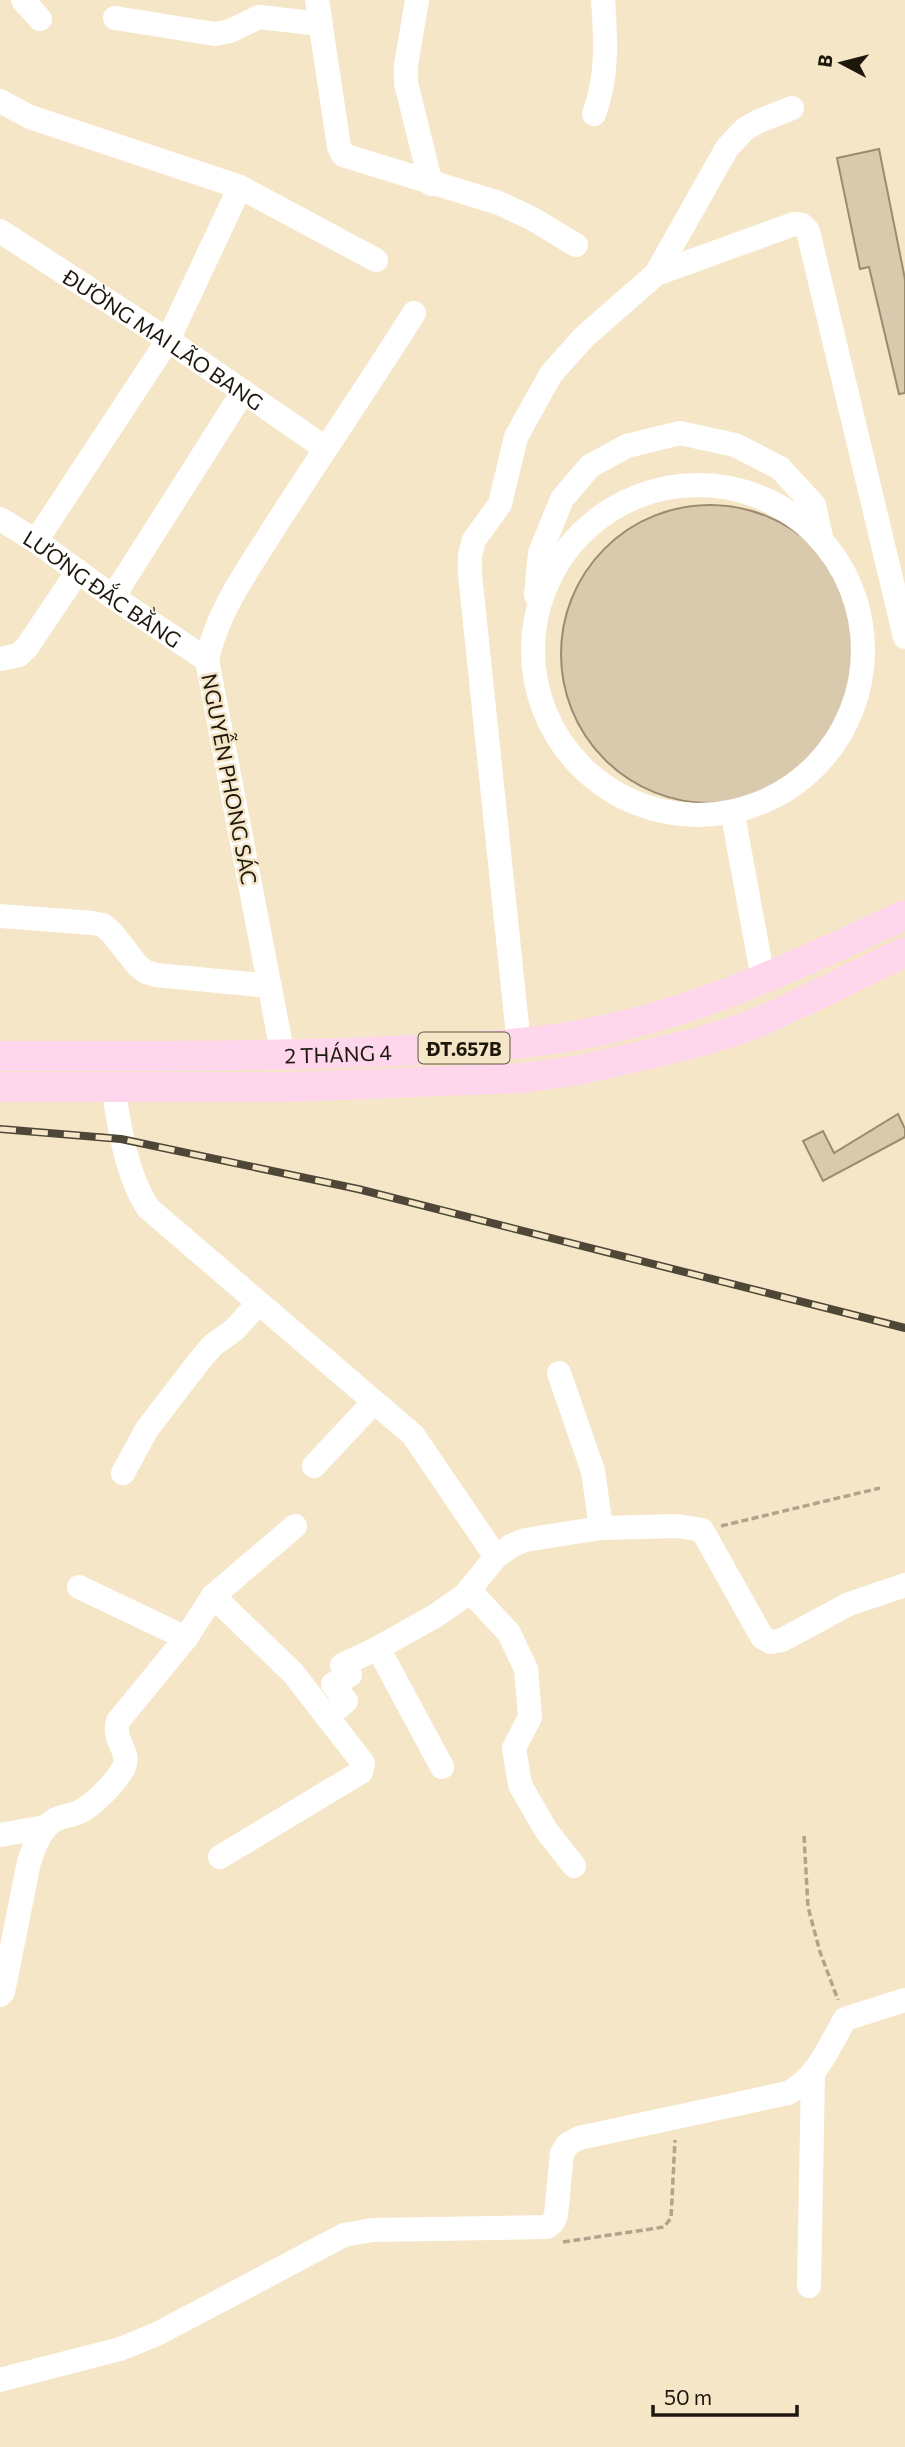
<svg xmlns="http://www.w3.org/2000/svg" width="905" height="2447" viewBox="0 0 905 2447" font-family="Commissioner,sans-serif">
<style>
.building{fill:#dacaad;stroke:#9b8c70;stroke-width:2}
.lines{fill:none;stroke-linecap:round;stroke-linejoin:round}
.path{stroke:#b1a48c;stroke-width:3.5;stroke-dasharray:7 3.5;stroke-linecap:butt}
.minor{stroke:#fff;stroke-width:24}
.major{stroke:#fed7ed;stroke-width:30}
.rail-casing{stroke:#4e4636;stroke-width:8}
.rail{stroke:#f6e6c8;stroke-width:5;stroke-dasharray:16;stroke-linecap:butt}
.labels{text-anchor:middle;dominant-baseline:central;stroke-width:5;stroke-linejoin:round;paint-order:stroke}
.shield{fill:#f6e6c8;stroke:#5e5544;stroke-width:2}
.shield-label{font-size:19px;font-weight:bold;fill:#1d170c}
.street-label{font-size:21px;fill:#1d170c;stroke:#f6e6c8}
</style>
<rect width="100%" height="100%" fill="#f6e6c8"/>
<!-- building -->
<path class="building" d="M879 149 905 279V393L899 394 869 267 860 269 837 158Z
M561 654a149 149 0 1 1 298 0a149 149 0 1 1-298 0Z
M898 1114 905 1129V1137L823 1181 803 1141 823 1131 834 1153Z"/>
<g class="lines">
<!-- path -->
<path class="path" d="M721 1526 880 1488
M804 1836 808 1907 820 1952 838 2000
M563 2242 664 2227 671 2218 675 2140"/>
<!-- minor -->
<g class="minor">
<path d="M23 0 40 19"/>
<path d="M317 0 339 147 343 155 499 203 531 218 576 245"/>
<path d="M417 0 406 65V83L431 184"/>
<path d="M115 18 215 34 230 31 259 17 321 24"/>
<path d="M0 101 30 117 240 187 168 340 36 541"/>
<path d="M594 114C608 76 606 40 603 0"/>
<path d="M240 187 376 260"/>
<path id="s1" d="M0 231 168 340 325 448"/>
<path d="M656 274 794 224 802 225 808 231 905 637"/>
<circle cx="698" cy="650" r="165"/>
<path id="s2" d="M0 519 36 541 113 597 207 660"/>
<path d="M536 595 540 553 562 499 590 466 627 446 680 433 735 445 780 468 814 505 821 537"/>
<path d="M113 597 243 392"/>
<path d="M0 659 19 655 27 647 78 571"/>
<path d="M733 815 763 979"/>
<path d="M0 916 92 923 103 925 112 933 138 966 146 972 156 975 270 986"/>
<path d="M519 1045 470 574V555L474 540 500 504 516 437 551 374 584 337 656 274 727 148 745 129 759 121 792 108"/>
<path d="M283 1056 207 660C217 611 248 570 274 528 320 456 369 385 414 313"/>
<path d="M113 1086C119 1125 126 1174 148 1208L413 1435 496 1557 464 1596 435 1616 378 1648 442 1767"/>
<path d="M559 1373 593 1471 601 1528"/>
<path d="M314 1466 374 1402"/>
<path d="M123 1473 147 1429 200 1360 213 1345 234 1330 258 1304"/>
<path d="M496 1557 511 1546 525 1540 601 1528 678 1526 702 1530 762 1637 771 1642 782 1640 849 1604 905 1585"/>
<path d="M79 1587 186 1638"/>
<path d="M469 1590 509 1633 526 1669 530 1717 514 1748 520 1785 546 1830 574 1866"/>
<path d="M213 1596 293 1673 363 1763 361 1772 220 1857"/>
<path d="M327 1717 346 1701 333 1684 350 1675 342 1665 378 1648"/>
<path d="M0 1835 46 1827"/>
<path d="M0 1995 3 1992 29 1862C34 1847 40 1830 53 1821 60 1816 71 1816 79 1812 93 1806 117 1781 124 1767 131 1752 112 1740 118 1721L186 1638 213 1596 295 1526"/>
<path d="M809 2286 813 2074"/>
<path d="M0 2380 120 2349 157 2334 344 2235 372 2230 547 2227 553 2222 556 2215 562 2153 568 2144 579 2138 788 2093C817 2079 829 2046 845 2019L905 2000"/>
</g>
<!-- major -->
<g class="major">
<path id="s3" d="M0 1056C131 1056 262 1057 393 1051 475 1047 549 1045 629 1024 726 1000 815 956 905 915"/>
<path d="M0 1087H288L523 1078 579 1070 692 1044 741 1029 775 1015 905 952"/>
</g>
<defs>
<path id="rail" d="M0 1129 121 1139 358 1189 905 1328"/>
</defs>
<!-- rail casing -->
<use href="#rail" class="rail-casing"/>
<!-- rail -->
<use href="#rail" class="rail"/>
</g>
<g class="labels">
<!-- shield labels -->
<rect class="shield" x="418.5" y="1032.5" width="91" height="31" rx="5"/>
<g class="shield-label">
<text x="464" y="1048">ĐT.657B</text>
</g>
<!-- street labels -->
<g class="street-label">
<text stroke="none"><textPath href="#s1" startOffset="196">ĐƯỜNG MAI LÃO BANG</textPath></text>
<text stroke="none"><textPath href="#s2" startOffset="124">LƯƠNG ĐẮC BẰNG</textPath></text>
<text transform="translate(230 779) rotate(79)">NGUYỄN PHONG SÁC</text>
<text stroke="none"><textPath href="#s3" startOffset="338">2 THÁNG 4</textPath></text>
</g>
</g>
<!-- north arrow -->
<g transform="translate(842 63) rotate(277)" stroke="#f6e6c8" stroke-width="5" paint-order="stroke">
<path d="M0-5L12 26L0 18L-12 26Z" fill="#1d170c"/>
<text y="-10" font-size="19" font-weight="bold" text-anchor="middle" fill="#1d170c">B</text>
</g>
<!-- scale -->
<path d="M653 2405v10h144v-10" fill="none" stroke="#1d170c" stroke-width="3.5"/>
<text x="664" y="2405" font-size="21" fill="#1d170c" stroke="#f6e6c8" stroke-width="5" paint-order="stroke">50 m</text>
</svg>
